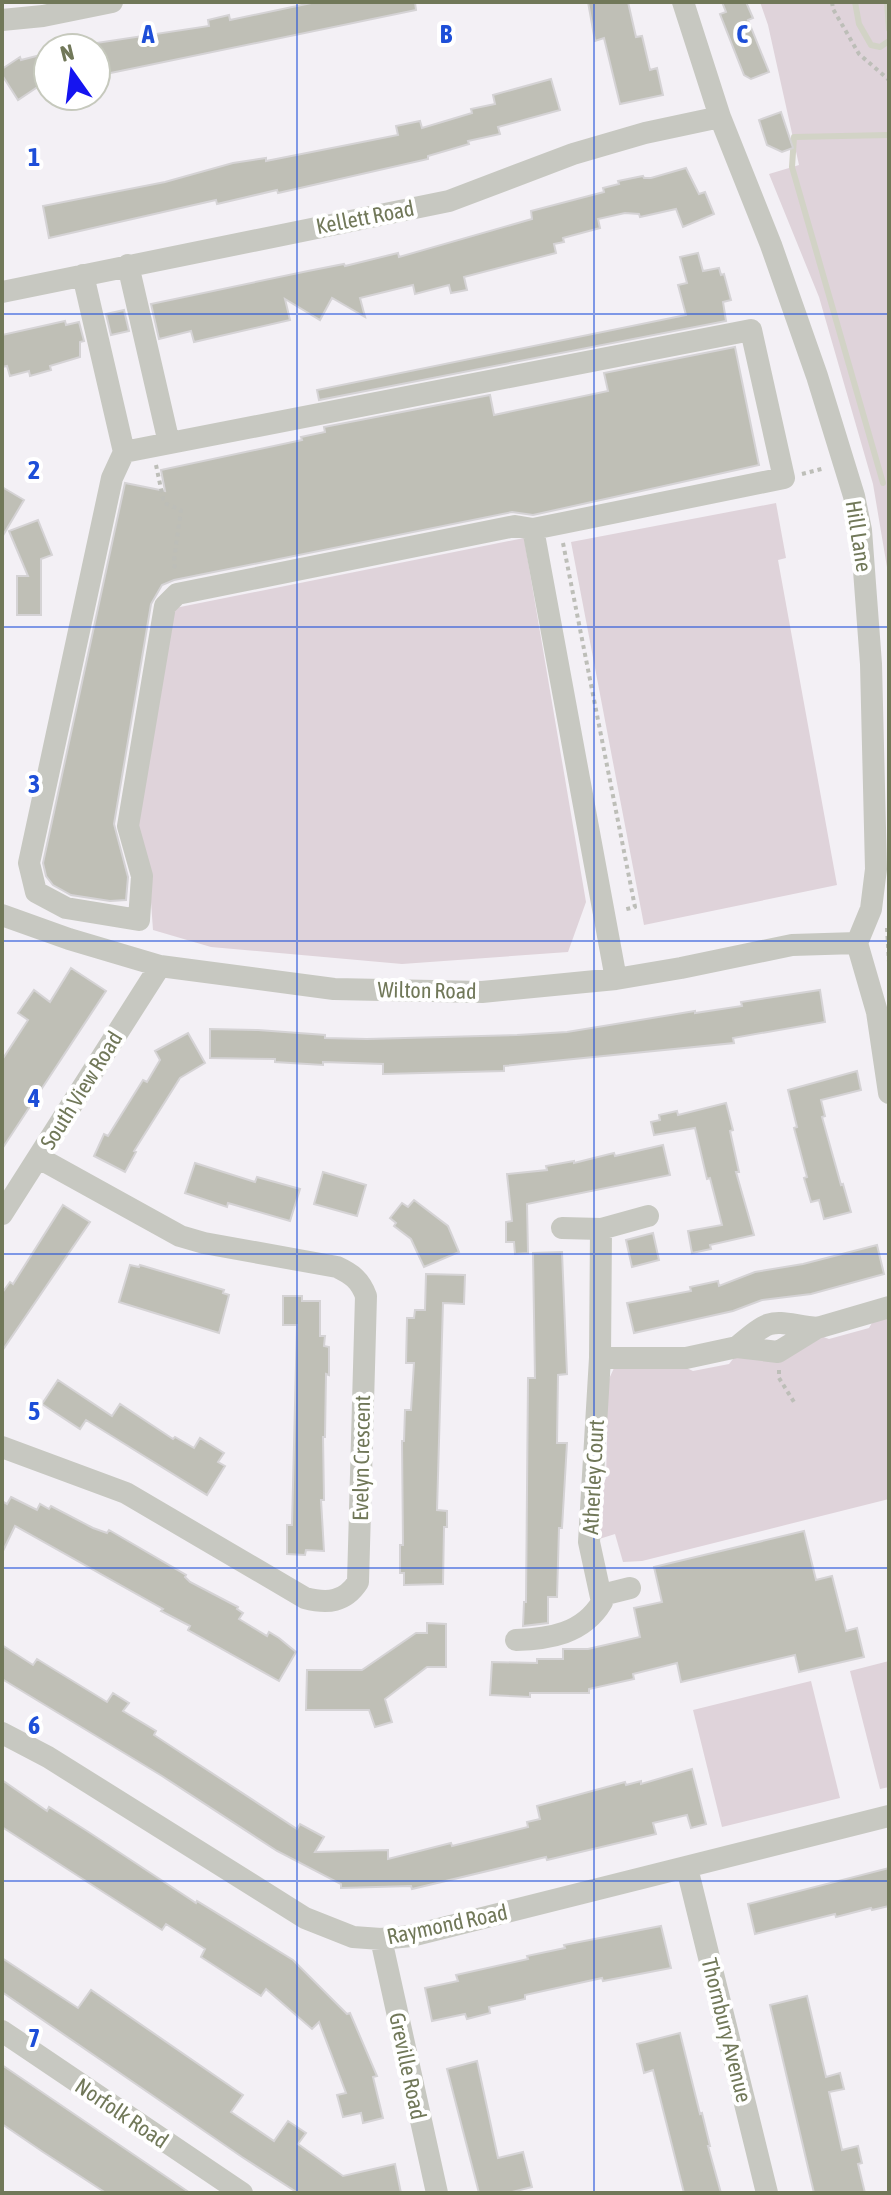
<svg xmlns="http://www.w3.org/2000/svg" width="891" height="2195" viewBox="0 0 891 2195" font-family="'Asap Condensed',sans-serif">
<style>
.green{fill:#dfd3da}
.lines{fill:none;stroke-linecap:round;stroke-linejoin:round}
.stream{stroke:#d2d3c6;stroke-width:6}
.building{fill:#bfbfb6;stroke:#d5d3d5;stroke-width:2}
.path{stroke:#bdbeb8;stroke-width:4;stroke-dasharray:4 4;stroke-linecap:butt}
.minor{stroke:#c7c8c1;stroke-width:22}
.grid{fill:none;stroke:#1d4ed8;stroke-width:2;stroke-opacity:0.55}
.labels{text-anchor:middle;dominant-baseline:central;stroke-width:8;stroke-linejoin:round;paint-order:stroke}
.street-label{font-size:22px;fill:#717859;stroke:#fff}
.grid-label{font-size:26px;text-anchor:middle;font-weight:bold;fill:#1d4ed8;stroke:#fff;stroke-width:8;stroke-linejoin:round;paint-order:stroke}
</style>
<rect width="100%" height="100%" fill="#f3f0f5"/>
<!-- green -->
<path class="green" d="M760 2H889V579L873 484 819 297 769 174 799 165 768 25Z
M776 503 786 558 778 560 837 885 644 925 571 542Z
M524 538 586 902 568 952 402 964 211 947 153 930 149 874 137 824 175 608Z
M889 1317V1499L642 1561 623 1562 615 1534 596 1540 598 1487 606 1479 607 1441 601 1431 609 1379 614 1368 680 1365 693 1371 729 1364 737 1354 815 1334 829 1339 869 1328 873 1321Z
M889 1661V1787L880 1789 850 1671Z
M811 1681 840 1798 722 1827 693 1710Z"/>
<g class="lines">
<!-- stream -->
<path class="stream" d="M855 2 859 24 871 45 880 47 889 41
M887 2 889 29
M883 483 792 167 794 137 889 135"/>
</g>
<!-- building -->
<path class="building" d="M316 2H415L416 10 96 76V43L209 26 208 20 229 15 230 20Z
M588 2H628L636 37 642 36 650 70 657 68 663 95 620 104 604 38 595 41Z
M722 2H746L753 18 748 20 769 72 751 79 744 75 720 14 726 12Z
M48 53V80L18 100 2 75V69L20 57 21 60Z
M551 79 560 110 498 127 500 134 468 141 469 144 428 156V159L278 193 277 190 217 204 216 200 49 238 43 206 165 182 233 163 266 158V161L398 135 396 126 420 121 422 128 472 113 471 109 495 104 493 95Z
M781 112 793 148 782 152 767 145 759 120Z
M686 168 699 194 705 192 714 214 683 227 676 209 640 217 639 214 625 213 598 219 600 228 563 238 564 242 554 244 556 253 464 277 467 290 451 293 449 285 415 294 413 285 360 298 365 317 332 298 320 320 285 299 290 320 194 342 191 331 159 339 151 304 308 271 344 264 345 266 398 253 399 257 532 219 531 211 604 192 603 188 619 184 618 181 643 176 644 178H651Z
M698 253 703 271 719 268 721 275 724 274 731 300 723 302 726 321 319 400 317 390 686 315 678 285 687 283 680 257Z
M124 310 129 331 111 335 106 314Z
M65 321 66 325 79 322 84 341 80 342V357L50 366 51 370 30 376 29 371 10 376 7 366 2 367V335Z
M735 347 759 465 560 509 533 515 512 512 174 580 162 585 151 604 114 824 128 877 126 900 110 901 71 895 53 885 46 876 43 863 125 483 165 491 161 470 302 440 301 437 325 432 324 427 490 395 494 415 608 391 604 373Z
M2 487 24 500 2 537Z
M38 520 52 555 41 559V615H17V576H28L9 531Z
M71 968 106 991 2 1149V1060L28 1020 18 1013 34 990 50 1002Z
M820 990 825 1022 733 1038 734 1043 504 1066V1071L383 1074V1064L323 1062V1065L275 1062V1059L210 1058V1029L258 1030 325 1035V1038L367 1039 517 1035 567 1032 695 1011V1013L742 1006 741 1002Z
M188 1033 205 1063 180 1078 134 1151 136 1152 125 1172 94 1156 104 1134 108 1136 143 1080 147 1082 160 1060 155 1051Z
M857 1071 861 1090 821 1100 825 1116 822 1117 841 1185 843 1184 851 1212 824 1219 819 1200 811 1202 804 1178 807 1177 794 1128 797 1127 788 1090Z
M726 1103 733 1130 730 1131 739 1172H736L754 1235 710 1245 711 1249 692 1253 688 1231 722 1225 710 1178 707 1179 695 1128 654 1135 651 1122 660 1120 659 1115 677 1111 678 1115Z
M663 1145 670 1175 527 1204 528 1253 515 1254 514 1242H506V1222L512 1221 507 1174 547 1170 546 1166 574 1161V1163L614 1153 615 1156Z
M195 1163 255 1182 257 1177 300 1189 290 1221 228 1203 227 1207 185 1193Z
M323 1172 366 1185 357 1216 314 1204Z
M414 1200 448 1226 459 1252 424 1267 411 1239 394 1226 396 1223 390 1218 402 1203 408 1207Z
M63 1205 90 1222 2 1351V1293L10 1282 13 1284Z
M653 1233 659 1260 632 1267 626 1240Z
M877 1245 884 1274 811 1294 762 1300 733 1311 634 1333 627 1303 691 1291 690 1287 718 1281 719 1286 755 1272 803 1264Z
M562 1252 567 1374 558 1375 557 1443H567L562 1528H559L557 1597H548V1623L523 1626 524 1602H526L528 1378H535L533 1253Z
M130 1265 139 1267 140 1265 224 1290 223 1293 229 1295 219 1333 119 1302Z
M426 1274 465 1275 464 1304 443 1303 437 1510 447 1511V1527H444L443 1584 404 1585V1573H400V1545H403L402 1441H404L405 1410H411L414 1363H406L407 1318H414L415 1310H425Z
M283 1296H302V1301H320V1336H325L324 1346 329 1347V1375L326 1374 325 1437H323L324 1500H321L324 1551 306 1550 305 1555 287 1554V1525H292L297 1325H283Z
M58 1380 112 1416 120 1404 173 1439 175 1437 194 1448 200 1438 224 1453 218 1462 225 1466 207 1495 86 1420 80 1429 42 1404Z
M11 1497 37 1510 40 1504 49 1509 51 1506 93 1528 107 1533 109 1530 186 1575 185 1577 190 1582 238 1607 237 1609 243 1613 239 1619 267 1636 269 1632 279 1638 296 1652 279 1681 188 1630 190 1626 161 1611 163 1609 15 1526 2 1553V1501L7 1504Z
M804 1531 816 1580 832 1576 846 1631 857 1628 864 1657 799 1672 795 1655 681 1682 677 1663 633 1674 634 1679 589 1689V1693H530V1697L490 1695 492 1662 537 1663V1659H563V1649H588L640 1637 634 1608 662 1602 654 1567Z
M427 1623 446 1624V1667H427L385 1699 392 1722 375 1727 369 1710H306L307 1670H362L416 1633H427Z
M2 1645 33 1665 37 1659 107 1702 113 1693 129 1703 123 1711 156 1731 154 1735 297 1829 300 1824 324 1837 315 1852 388 1850V1859L451 1843 452 1846 528 1827 527 1822 540 1819 537 1806 625 1782 626 1785 641 1781V1784L692 1769 706 1824 691 1828 687 1815 653 1823 656 1834 547 1860 546 1857 412 1889 411 1886 341 1888V1884L277 1851 162 1776 2 1679Z
M2 1780 47 1811 49 1807 87 1831 196 1903 197 1901 293 1960 347 2014 350 2013 377 2076 373 2077 383 2118 363 2123 361 2113 343 2117 337 2095 346 2093 319 2022 312 2029 266 1989 261 1996 201 1957 205 1949 166 1924 162 1930 2 1827Z
M889 1868V1906L872 1910 871 1908 836 1917 835 1914 755 1934 748 1904Z
M661 1926 671 1968 603 1981 602 1978 525 1995V1999L489 2007 490 2013 467 2019 465 2014 432 2021 425 1988 458 1981 456 1975 528 1959 527 1956 565 1948 564 1945Z
M2 1958 78 2008 91 1990 243 2095 231 2112 274 2141 288 2121 306 2133 298 2144 343 2176 395 2164 401 2193H298L242 2157 2 1992Z
M807 1996 826 2077 840 2073 844 2089 829 2092 842 2150 858 2146 862 2163 858 2164 865 2193H814L770 2005Z
M680 2033 700 2114 702 2113 710 2146H708L721 2193H684L653 2070 644 2073 637 2044Z
M477 2061 498 2158 523 2152 532 2187 508 2193H479L447 2069Z
M2 2065 52 2099 190 2193H106L43 2152 2 2124Z"/>
<g class="lines">
<!-- path -->
<path class="path" d="M832 2 833 9 859 54 889 80
M156 465 164 503 181 510 174 560 175 572
M802 474 825 468
M563 543 635 907 623 910
M887 928 889 962
M779 1370V1378L794 1402"/>
<!-- minor -->
<path class="minor" d="M683 2 720 117 771 245 817 376 854 496 861 530 871 664 876 869 871 909 857 943 877 1012 889 1093
M2 20 43 16 112 2
M128 265 169 443
M83 275 124 452 112 478 29 863 36 892 66 908 139 920 142 876 128 826 165 606 177 594 515 526 533 529 563 523 784 478 751 330 124 452
M2 292 449 201 573 154 645 133 720 117
M533 529 616 979
M2 915 69 939 160 966 334 989 482 992 616 979 681 968 792 945 857 943
M2 1214 160 966
M562 1228 601 1229 648 1216
M737 1347C775 1315 770 1322 817 1328
M600 1358H686L737 1347 778 1352 817 1328 889 1307
M2 1447 126 1493 305 1598C328 1604 345 1602 358 1582L366 1296C360 1280 352 1274 337 1267L204 1243 180 1236 39 1158
M602 1595 630 1588
M516 1640C549 1639 583 1634 602 1602L589 1542 600 1358 601 1229
M2 1733 48 1757 305 1918 353 1937 381 1939 411 1936 889 1816
M687 1868 767 2193
M381 1939 437 2193
M2 2031 242 2193"/>
</g>
<!-- grid -->
<path class="grid" d="M297 2V2193M594 2V2193M2 314H889M2 627H889M2 941H889M2 1254H889M2 1568H889M2 1881H889"/>
<g class="labels">
<!-- street labels -->
<g class="street-label">
<text transform="translate(365 217) rotate(-11)">Kellett Road</text>
<text transform="translate(859 536) rotate(81)">Hill Lane</text>
<text transform="translate(427 990) rotate(1)">Wilton Road</text>
<text transform="translate(81 1090) rotate(-58)">South View Road</text>
<text transform="translate(361 1458) rotate(-89)">Evelyn Crescent</text>
<text transform="translate(593 1477) rotate(-87)">Atherley Court</text>
<text transform="translate(447 1924) rotate(-12)">Raymond Road</text>
<text transform="translate(727 2030) rotate(76)">Thornbury Avenue</text>
<text transform="translate(408 2066) rotate(78)">Greville Road</text>
<text transform="translate(122 2113) rotate(34)">Norfolk Road</text>
</g>
</g>
<g class="grid-label">
<text x="148" y="43">A</text>
<text x="446" y="43">B</text>
<text x="742" y="43">C</text>
<text x="34" y="166">1</text>
<text x="34" y="479">2</text>
<text x="34" y="793">3</text>
<text x="34" y="1107">4</text>
<text x="34" y="1420">5</text>
<text x="34" y="1734">6</text>
<text x="34" y="2047">7</text>
</g>
<!-- border -->
<rect width="891" height="2195" fill="none" stroke="#717859" stroke-width="8"/>
<!-- north arrow -->
<g transform="translate(72 72) rotate(346)"><circle r="38" fill="#ffffff" stroke="#c6c9bd" stroke-width="2"/>
<path d="M0-6L14 30L0 20L-14 30Z" fill="#1514f0"/>
<text y="-12" font-size="22" font-weight="bold" text-anchor="middle" fill="#717859">N</text>
</g>
</svg>
